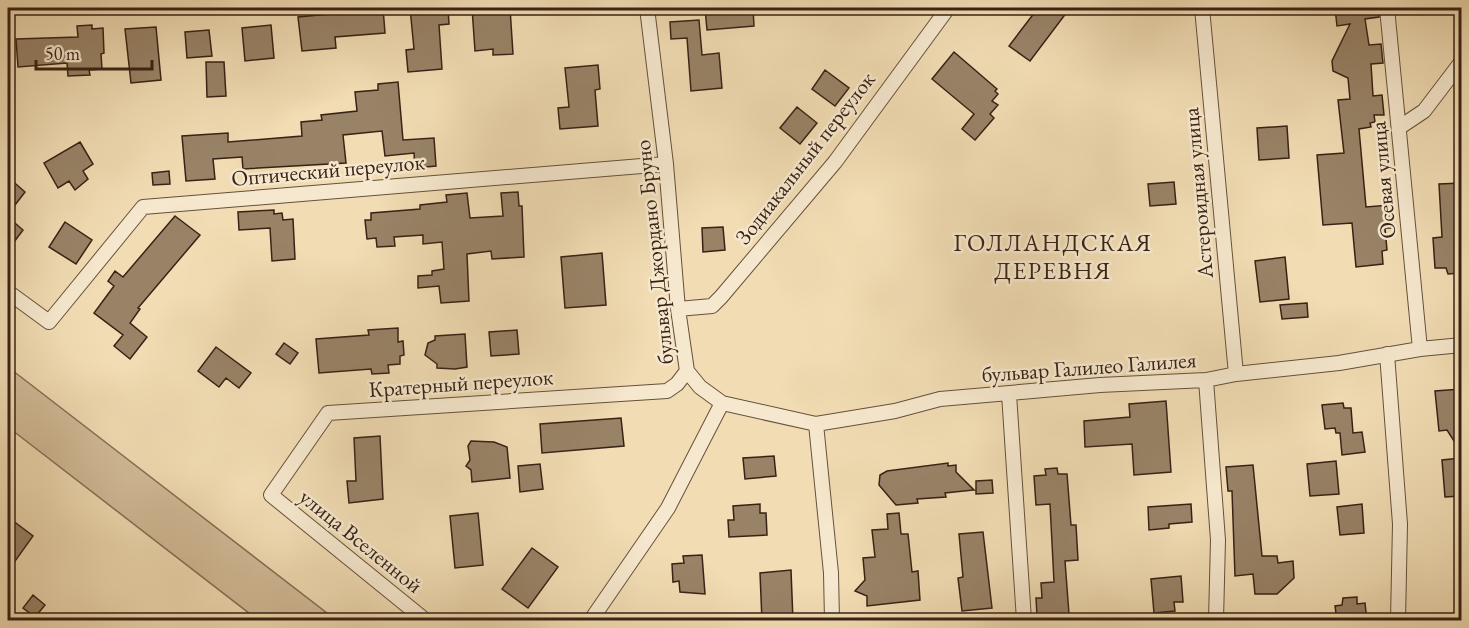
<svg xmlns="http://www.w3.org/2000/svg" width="1469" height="628" viewBox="0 0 1469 628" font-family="'EB Garamond',serif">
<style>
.green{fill:#d2bc98;stroke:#856f56;stroke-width:1.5}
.building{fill:#988367;stroke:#382215;stroke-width:1.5}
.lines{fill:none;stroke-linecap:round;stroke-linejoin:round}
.minor-casing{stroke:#66503c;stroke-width:16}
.minor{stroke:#f6e8ce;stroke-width:14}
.labels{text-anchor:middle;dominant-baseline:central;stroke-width:5;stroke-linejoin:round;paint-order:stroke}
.street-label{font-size:22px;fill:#382215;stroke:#f6e8ce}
.neighbourhood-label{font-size:24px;letter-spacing:1.5px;fill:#382215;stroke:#f6e8ce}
</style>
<rect width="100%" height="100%" fill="#f1dcb3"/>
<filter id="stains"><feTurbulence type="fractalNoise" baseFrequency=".00333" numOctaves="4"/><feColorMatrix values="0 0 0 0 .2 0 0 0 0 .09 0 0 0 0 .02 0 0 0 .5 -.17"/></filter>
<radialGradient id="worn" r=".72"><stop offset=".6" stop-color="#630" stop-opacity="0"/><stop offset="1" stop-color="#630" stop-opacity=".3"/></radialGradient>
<!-- green -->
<path class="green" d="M8 367 336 620H258L8 427Z"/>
<!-- building -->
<path class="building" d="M350 8H383L385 33 335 37 336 48 302 51 298 17 351 12Z
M410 8H448L449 24 439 25 442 69 408 72 406 50 414 49Z
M472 8H510L513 54 493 55V49L475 51Z
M705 8H753L754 26 707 30Z
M1038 8H1070L1030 61 1009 46Z
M1335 8H1378L1379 17 1365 19 1369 45 1381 44 1383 63 1371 64 1373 96 1382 95 1384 115H1374L1375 122 1370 123 1371 127 1359 129 1366 207 1390 205 1392 228H1385L1387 250 1382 251 1383 264 1356 267 1352 223 1323 225 1317 155 1344 153 1338 100 1350 99 1348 78 1333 71 1332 61 1350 24 1337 26Z
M699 20 702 55 719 53 722 88 691 91 687 38 671 39 670 22Z
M92 25V29L103 28 104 53 101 54 102 69 89 70 90 75 68 76 67 63 18 67 16 39 78 37 77 26Z
M271 25 274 58 245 61 242 28Z
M156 27 161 80 131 83 125 29Z
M209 30 212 56 187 58 185 32Z
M954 52 997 89 995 91 998 94 992 101 998 105 990 114 994 118 975 140 962 129 974 114 932 79Z
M206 62H224L226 96 207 97Z
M598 65 600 89 595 90 598 126 560 129 558 108 569 107 565 68Z
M825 70 849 88 835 106 812 89Z
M398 82 403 140 434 138 436 166 415 168 414 153 385 156 382 131 343 135 346 163 243 169 242 157 213 159 215 179 186 181 182 136 228 133V142L302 136 301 122 322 120 321 115 357 111 355 92 378 90V84Z
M797 107 817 123 800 144 780 128Z
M1287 126 1289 158 1259 160 1257 128Z
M80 142 93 164 83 171 88 179 75 190 69 181 58 188 44 163Z
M169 171 170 184 153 185 152 173Z
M8 177 25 192 8 214Z
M1174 182 1176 204 1150 206 1148 184Z
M1461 183V273L1448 274 1446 268H1435L1433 238 1442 237 1439 184Z
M518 192 519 206H522L524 257 492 259 491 251 467 254 469 301 441 303 439 286 418 288V276L432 275V271L444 269 442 242 423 244V235L394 237 395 246 377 247 376 238 367 239 365 220H371V213L420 209V205L447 202 446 195 467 193 470 218 503 216 501 193Z
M274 210V214L282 213 283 220 293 219 295 259 272 261 270 228 239 230 238 212Z
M175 216 200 235 138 308 140 309 130 323 147 337 130 359 114 346 123 335 94 313 114 286 108 281 115 271 123 277Z
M8 217 23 230 8 250Z
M65 222 92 240 76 264 49 247Z
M723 227 725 250 703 252 702 228Z
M602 253 606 305 565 308 561 257Z
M1285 257 1289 299 1260 302 1255 261Z
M1307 303 1308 317 1282 319 1280 305Z
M398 328V342L403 341 404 355 400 356V364L388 365 389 373 372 374 371 369 319 373 316 339 369 335 368 330Z
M517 330 519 354 491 356 489 332Z
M465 334 467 367 455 369 437 368V364L425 355 428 343 435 340V336Z
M284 343 298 353 290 364 276 354Z
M216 347 251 373 239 388 226 378 219 387 198 371Z
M1461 389V426L1458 427 1454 441 1447 430 1439 431 1435 391Z
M1166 401 1171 472 1134 475 1132 444 1085 447 1084 421 1130 417 1129 404Z
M1343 403 1344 408H1351L1353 433 1362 432 1365 452 1342 455 1340 433H1336L1335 428 1325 429 1322 405Z
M621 418 624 446 542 453 540 424Z
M380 436 383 499 349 503 347 481H356L354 438Z
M471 441 494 442 507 447 510 478 472 482 471 470 466 466 470 460 468 446Z
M774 456 776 476 745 479 743 458Z
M1461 458V496L1445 497 1442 460Z
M1336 461 1339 494 1310 496 1307 464Z
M948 463V466L956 465V472L974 490 945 493 946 497 917 499 918 503 896 505 879 485 880 475 887 471Z
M540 464 543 489 520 492 518 466Z
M1253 465 1262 556H1277L1278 563 1293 561 1294 578 1277 594H1255L1253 574 1235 576 1232 491H1228L1226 467Z
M1057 468 1058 474H1067L1071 525H1076L1078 560 1065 561 1069 614 1037 616 1036 598H1042L1041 583 1054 582 1050 504 1036 505 1034 476 1046 475 1045 469Z
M992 480 993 493 976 494V481Z
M760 504V513H766L767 535 729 537 728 520H734L733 506Z
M1191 504 1192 522 1169 524V528L1149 530 1148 507Z
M1362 504 1364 533 1340 535 1337 507Z
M478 513 483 565 455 568 450 516Z
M899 513 901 534H908L912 572 918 571 920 600 867 606V596L855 591 865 580 863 558 875 557 872 530 888 529 887 514Z
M8 517 33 536 8 571Z
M983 532 992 608 962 611 958 578 963 577 959 534Z
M532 548 558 567 528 608 502 589Z
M702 555 705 594 680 592 679 581 673 582 672 564 684 563 683 556Z
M791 570 793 621H762L760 573Z
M1181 576 1183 602H1174L1175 611 1154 613 1151 579Z
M33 595 45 605 35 617 23 608Z
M1357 597V604L1365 603 1367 621H1337L1335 606 1342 605 1343 598Z"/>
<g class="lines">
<defs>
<path id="minor" d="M647 8 666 164 678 309 687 371 700 387 722 403 816 424 895 411 940 399 1100 385 1206 380 1236 374 1339 363 1420 349 1462 345
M1202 8 1236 374
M1387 8 1420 349
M1400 127 1424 111 1462 61
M8 292 49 322 143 207 666 164
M678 309 712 306 721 297 835 162 948 8
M1387 354 1400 524 1398 620
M1206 380 1218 540 1216 620
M1009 394 1024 620
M816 424 831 573 832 620
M425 620 271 495 328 413 667 391 677 384 687 371
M591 620 668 508 722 403"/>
</defs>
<!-- minor casing -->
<use href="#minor" class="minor-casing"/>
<!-- minor -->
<use href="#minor" class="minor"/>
</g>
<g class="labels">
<!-- street labels -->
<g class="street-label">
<text transform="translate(805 158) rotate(-52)">Зодиакальный переулок</text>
<text transform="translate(328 170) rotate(-5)">Оптический переулок</text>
<text transform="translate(1383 180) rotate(-95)">Осевая улица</text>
<text transform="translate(1198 193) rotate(-95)">Астероидная улица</text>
<text transform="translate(654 252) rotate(-96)">бульвар Джордано Бруно</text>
<text transform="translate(1089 367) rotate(-4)">бульвар Галилео Галилея</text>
<text transform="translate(461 383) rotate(-4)">Кратерный переулок</text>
<text transform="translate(361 541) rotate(39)">улица Вселенной</text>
</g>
<!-- neighbourhood labels -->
<g class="neighbourhood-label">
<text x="1053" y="242">ГОЛЛАНДСКАЯ<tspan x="1053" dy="28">ДЕРЕВНЯ</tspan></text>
</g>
</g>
<!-- margin -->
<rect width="1469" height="628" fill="none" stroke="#f1dcb3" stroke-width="30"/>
<rect x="9" y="9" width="1451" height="610" fill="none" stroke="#382215" stroke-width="3"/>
<rect x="15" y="15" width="1439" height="598" fill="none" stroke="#382215" stroke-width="1.5"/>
<!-- scale -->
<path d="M36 60v9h116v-9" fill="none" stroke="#382215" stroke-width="3"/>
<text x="45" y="60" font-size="18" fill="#382215" stroke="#f6e8ce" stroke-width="4.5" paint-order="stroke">50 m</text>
<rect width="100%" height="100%" filter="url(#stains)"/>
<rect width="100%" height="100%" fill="url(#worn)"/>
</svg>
